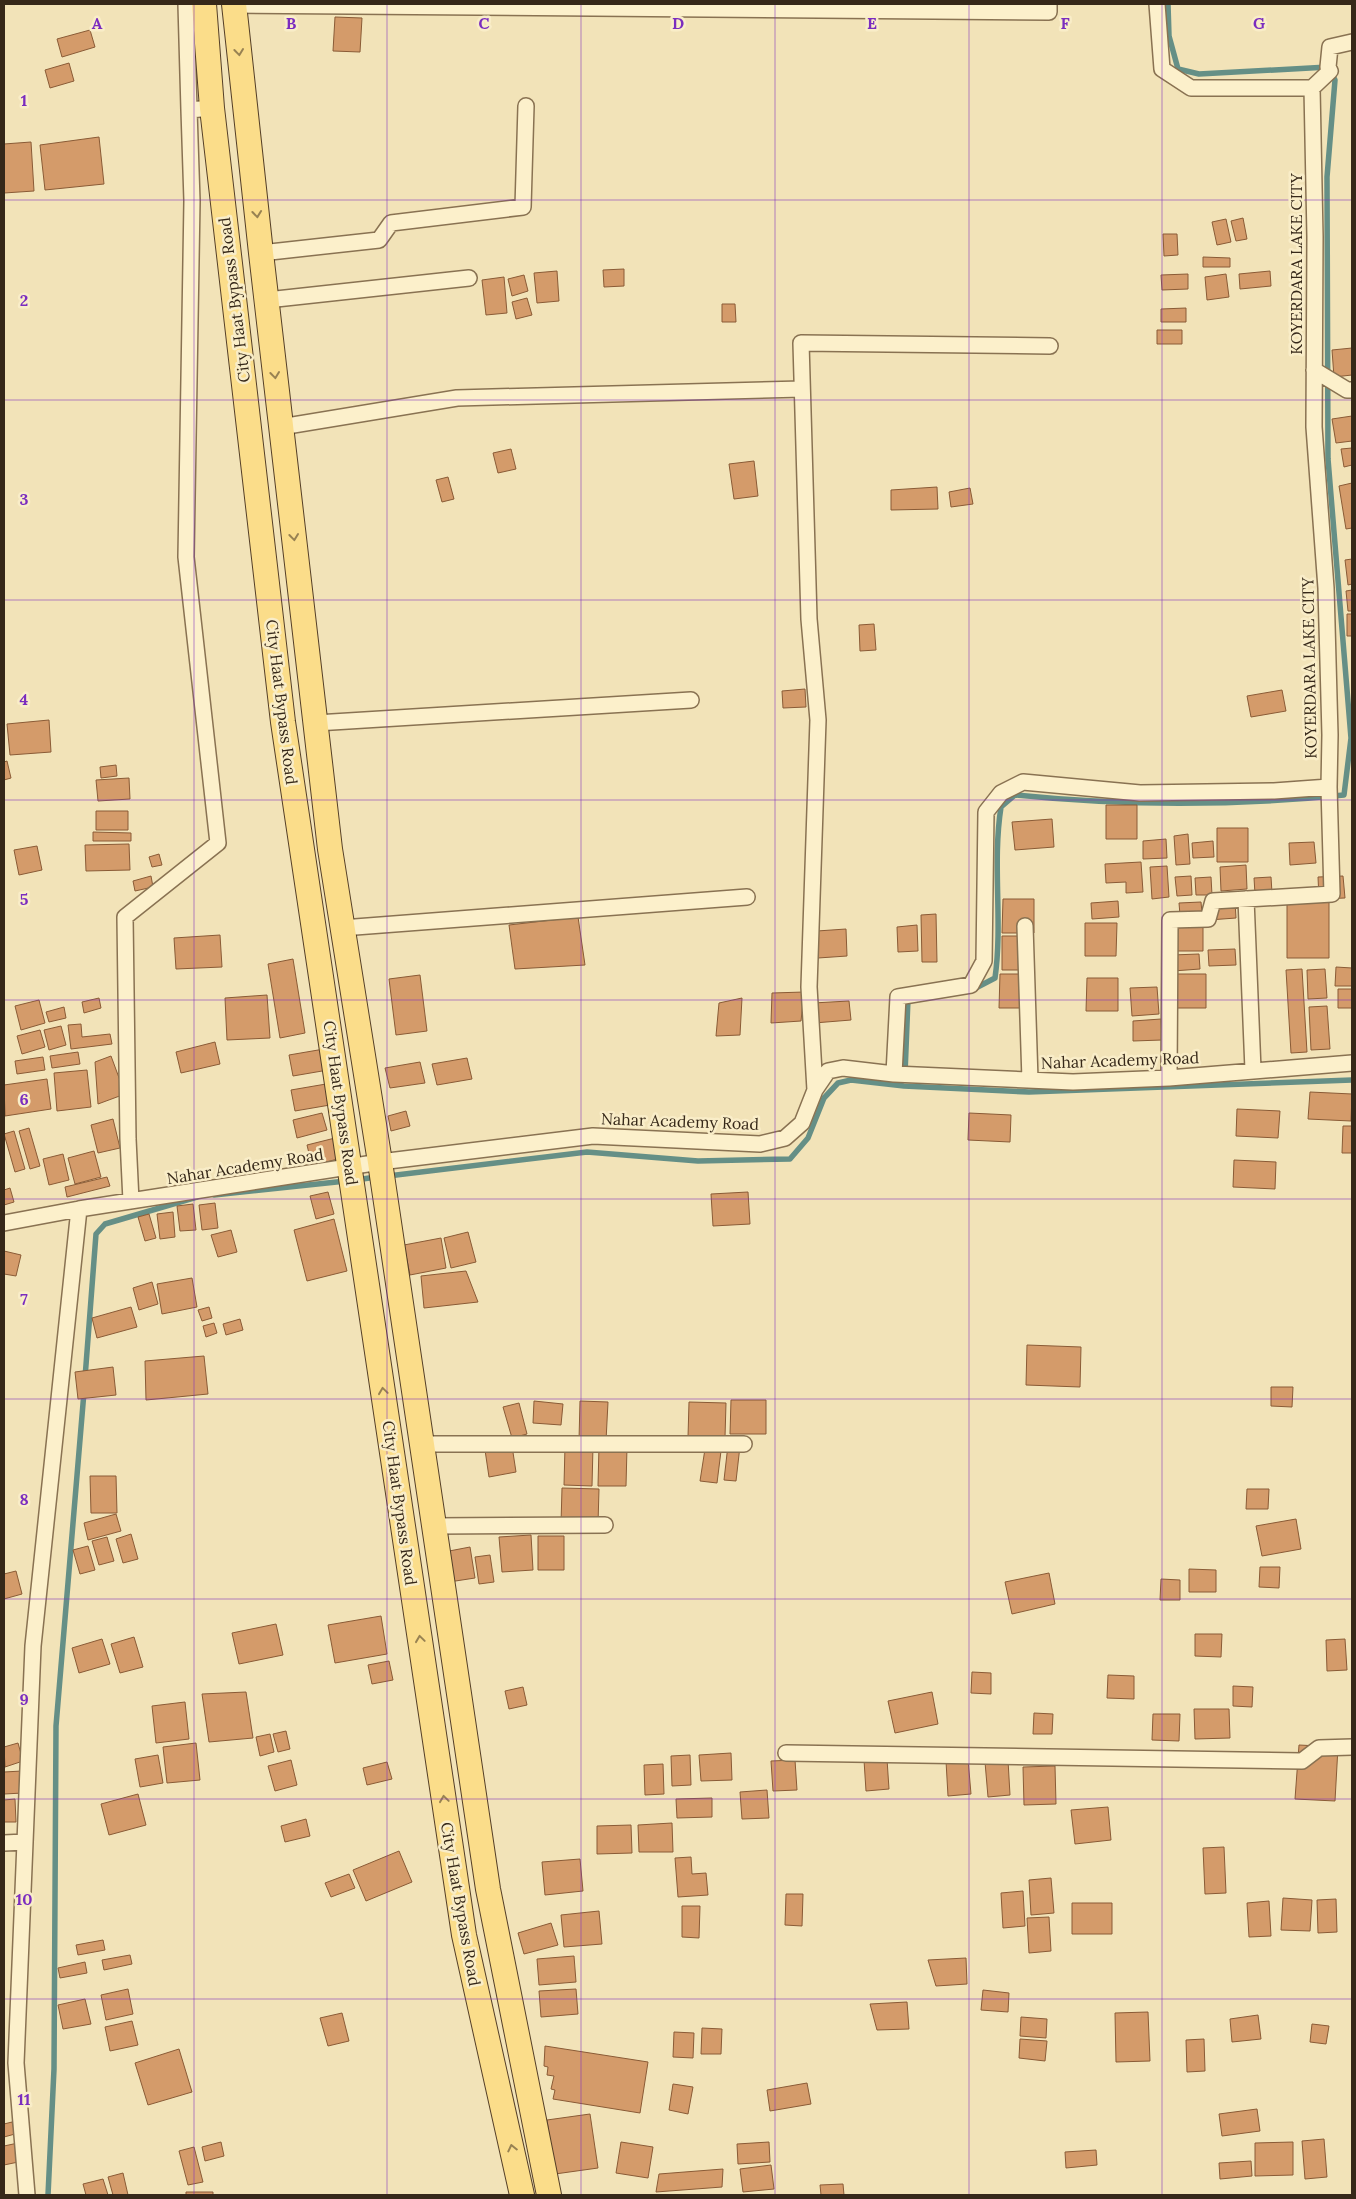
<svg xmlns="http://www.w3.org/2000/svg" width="1356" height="2199" viewBox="0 0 1356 2199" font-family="Lora,serif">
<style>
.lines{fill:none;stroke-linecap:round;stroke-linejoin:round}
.stream{stroke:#658f86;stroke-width:5.5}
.building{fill:#d49b6a;stroke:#8a5b36}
.minor-casing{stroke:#897252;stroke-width:18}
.primary-casing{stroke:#553f27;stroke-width:26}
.minor{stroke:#fcf0cb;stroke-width:15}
.primary{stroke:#fbdd8a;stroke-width:24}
.oneway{stroke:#988252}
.grid{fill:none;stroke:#7b2cbf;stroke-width:1;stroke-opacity:0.55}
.labels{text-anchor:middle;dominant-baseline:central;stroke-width:5;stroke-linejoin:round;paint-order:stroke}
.street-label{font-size:16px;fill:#362819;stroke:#f9edc8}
.grid-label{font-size:16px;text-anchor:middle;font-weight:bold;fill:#7b2cbf;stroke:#f9edc8;stroke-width:5;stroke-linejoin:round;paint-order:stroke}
</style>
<rect width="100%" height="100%" fill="#f2e3b8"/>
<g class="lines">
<!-- stream -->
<path class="stream" d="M972 990 995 978C1003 922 992 864 1001 807L1015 795C1123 806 1235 806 1344 795L1351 738 1328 459 1327 177 1335 80 1328 67 1199 74 1178 69 1169 36 1168 4
M905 1074 908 999H911
M388 1176 587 1152 698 1161 790 1159 808 1138 824 1098 838 1083 851 1080 904 1086 1029 1092 1352 1080
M356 1180 376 1177
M214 1195 346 1181
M85 1378 96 1234 105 1224 197 1197
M48 2195 54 2069 56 1726 84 1392"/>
</g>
<!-- building -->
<path class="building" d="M335 17 362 18 360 52 333 51Z
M90 30 95 47 62 57 57 39Z
M69 63 74 81 50 88 45 70Z
M99 137 104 184 45 190 40 145Z
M31 142 34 191 4 193V144Z
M1243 218 1247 239 1236 241 1231 221Z
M1226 219 1231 242 1217 245 1212 222Z
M1163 234H1177L1178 255 1164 256Z
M1203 257 1230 258V267H1203Z
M624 269V286L604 287 603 270Z
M557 271 559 301 537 303 534 273Z
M1270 271 1271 286 1240 289 1239 274Z
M1188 274V289L1162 290 1161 275Z
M1226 274 1229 297 1207 300 1205 277Z
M524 275 528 291 512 296 508 279Z
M504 277 507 313 486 315 482 280Z
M527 298 532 315 516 319 512 302Z
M722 304H735L736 322H722Z
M1186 308V322H1161V309Z
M1157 330H1182V344H1157Z
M1352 348V375L1334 377 1332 350Z
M1352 416V441L1336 443 1332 419Z
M1352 448V465L1344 467 1341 449Z
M511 449 516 469 498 473 493 453Z
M754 461 758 496 734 499 729 464Z
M448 477 454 499 442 502 436 480Z
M1352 483V528L1346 529 1339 486Z
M937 487 938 509 891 510V490Z
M970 488 973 504 951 507 949 492Z
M1352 559V584L1348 585 1345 560Z
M1352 590V611H1348L1346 591Z
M1347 614H1352V636H1347Z
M874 624 876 650 860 651 859 625Z
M805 689 806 707 783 708 782 691Z
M1282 690 1286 711 1251 717 1247 696Z
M49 720 51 752 10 755 7 724Z
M7 761 11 778 4 780V762Z
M116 765 117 776 101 778 100 767Z
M129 778 130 799 98 801 96 780Z
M1106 805H1137V839H1106Z
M96 811H128V830H96Z
M1052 819 1054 847 1015 850 1012 822Z
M1217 828H1248V862H1217Z
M93 832 131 833V841H93Z
M1188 834 1190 864 1176 865 1174 836Z
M1166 839 1167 858 1143 859V841Z
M1213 841 1214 857 1193 858 1192 843Z
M1314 842 1316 863 1290 865 1289 843Z
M129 844 130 870 86 871 85 845Z
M37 846 42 870 19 875 14 850Z
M159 854 162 865 152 867 149 857Z
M1141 862 1143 892 1126 893V882L1106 883 1105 864Z
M1246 865 1247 889 1221 891 1220 867Z
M1167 866 1169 897 1152 899 1150 867Z
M151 876 153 887 135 891 133 881Z
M1191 876 1192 895 1177 896 1175 877Z
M1343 876 1345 898 1319 899 1318 877Z
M1211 877 1212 895H1196L1195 878Z
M1271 877 1272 893 1255 894 1254 878Z
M1003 899H1034V933H1002Z
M1118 901 1119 917 1092 919 1091 903Z
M1201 902 1202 913 1180 915 1179 903Z
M1235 902 1236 918 1209 920V904Z
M1287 902H1329V958H1287Z
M936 914 937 962H922L921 915Z
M578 917 585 965 515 969 509 925Z
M1172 917H1203V951H1172Z
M1085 923H1117L1116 956H1085Z
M917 925 918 951 898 952 897 927Z
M846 929 847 956 818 958 817 931Z
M220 935 222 967 176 969 174 938Z
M1002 936H1033V970H1002Z
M1235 949 1236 965 1209 966 1208 950Z
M1199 954 1200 969 1173 971 1172 955Z
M293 959 305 1033 280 1038 268 964Z
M1336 967 1352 968V986H1335Z
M1302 969 1307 1052 1291 1053 1286 970Z
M1325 969 1327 998 1308 999 1307 970Z
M1000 974H1030V1008H999Z
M1175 974H1206V1008H1175Z
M420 975 427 1031 396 1035 389 979Z
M1087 978H1118V1011H1086Z
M1157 987 1159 1014 1132 1016 1130 988Z
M1338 989H1352V1008H1338Z
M804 992 801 1021 771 1023 772 993Z
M267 995 270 1038 227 1040 225 998Z
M99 998 101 1008 84 1013 82 1002Z
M742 998 740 1035 716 1036 719 1003Z
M39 1000 45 1023 21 1030 15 1006Z
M849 1001 851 1020 814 1023 813 1003Z
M1327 1006 1330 1049 1311 1050 1309 1007Z
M64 1007 66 1018 49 1022 46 1012Z
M1161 1019 1162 1040 1133 1041V1021Z
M81 1024 82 1037 110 1034 112 1044 71 1049 68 1025Z
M61 1026 66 1045 49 1050 44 1030Z
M40 1030 45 1047 22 1054 17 1036Z
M215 1042 220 1064 181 1073 176 1052Z
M324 1049 328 1070 293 1076 289 1055Z
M78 1052 80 1064 52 1068 50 1056Z
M111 1056 125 1094 98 1104 95 1062Z
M43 1057 45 1070 17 1074 15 1061Z
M467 1058 472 1079 437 1085 432 1064Z
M420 1062 425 1083 390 1088 385 1068Z
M87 1070 91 1107 57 1111 54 1073Z
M47 1079 51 1109 5 1116 4 1085Z
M326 1084 330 1105 295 1111 291 1090Z
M1310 1092 1352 1094 1351 1121 1308 1119Z
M1237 1109 1280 1111 1278 1138 1236 1136Z
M406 1111 410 1126 391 1131 388 1116Z
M322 1113 327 1130 297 1138 293 1120Z
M969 1113 1011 1115 1010 1142 968 1140Z
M113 1119 120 1148 98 1153 91 1125Z
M1343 1126H1352V1153H1342Z
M29 1128 40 1166 30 1169 19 1131Z
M14 1131 25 1169 15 1172 4 1134Z
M335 1138 341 1158 312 1166 307 1145Z
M94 1151 101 1177 75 1184 68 1158Z
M63 1154 69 1180 49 1185 43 1159Z
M1234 1160 1276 1162 1275 1189 1233 1187Z
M107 1177 110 1186 67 1197 65 1187Z
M10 1188 14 1202 4 1205V1190Z
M328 1192 334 1214 316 1219 310 1196Z
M748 1192 750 1224 713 1226 711 1194Z
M215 1203 218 1228 202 1230 199 1205Z
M193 1204 196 1230 180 1231 177 1206Z
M173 1212 175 1237 160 1239 157 1214Z
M149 1214 156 1238 145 1241 138 1217Z
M334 1219 347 1271 307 1281 294 1230Z
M231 1230 237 1252 218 1257 211 1235Z
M468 1232 476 1262 451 1268 444 1238Z
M441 1238 446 1268 410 1275 404 1245Z
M4 1251 21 1255 16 1276 4 1274Z
M466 1271 478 1302 424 1308 421 1276Z
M192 1278 197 1307 162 1314 157 1284Z
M152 1282 158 1304 139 1310 133 1288Z
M131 1307 137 1327 97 1338 92 1318Z
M209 1307 212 1318 202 1321 198 1310Z
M240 1319 243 1330 226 1335 223 1324Z
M214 1323 217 1333 206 1337 203 1326Z
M1027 1345 1081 1347 1080 1387 1026 1385Z
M204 1356 208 1394 146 1400 145 1361Z
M113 1367 116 1395 78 1399 75 1372Z
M1271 1387H1293L1292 1407 1271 1406Z
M731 1400H766V1434H730Z
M534 1401 563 1404 561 1425 533 1423Z
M580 1401 608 1402 606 1441 579 1440Z
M689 1402 726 1403 725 1437H688Z
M519 1403 527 1434 512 1438 503 1407Z
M728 1445 740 1446 736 1481 724 1480Z
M512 1446 516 1472 489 1477 485 1450Z
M565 1446H593L592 1486 564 1485Z
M599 1446 627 1447 626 1486H598Z
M705 1449 721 1451 717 1483 700 1481Z
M90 1476H116L117 1513H91Z
M562 1488 599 1489 598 1524H561Z
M1247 1489H1269L1268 1509H1246Z
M116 1514 121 1531 88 1540 84 1523Z
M1296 1519 1301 1549 1262 1556 1256 1526Z
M131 1534 138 1559 123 1563 116 1539Z
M531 1535 533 1570 502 1572 499 1537Z
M538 1536H564V1570H538Z
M107 1537 114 1561 99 1565 92 1541Z
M88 1546 95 1570 80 1574 73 1550Z
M470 1547 475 1578 449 1582 444 1552Z
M490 1555 494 1582 479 1584 475 1557Z
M1260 1567H1280L1279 1588 1259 1587Z
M1189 1569 1216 1570V1592H1189Z
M16 1571 22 1594 4 1599V1574Z
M1049 1573 1055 1604 1012 1614 1005 1582Z
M1161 1579 1180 1580V1600H1160Z
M381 1616 387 1654 335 1663 328 1625Z
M276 1624 283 1655 239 1664 232 1633Z
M1195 1634H1222L1221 1657 1195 1656Z
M134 1637 143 1667 120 1673 111 1644Z
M102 1639 110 1664 79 1673 72 1648Z
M1345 1639 1347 1670 1327 1671 1326 1640Z
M389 1661 393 1680 372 1684 368 1665Z
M972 1672 991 1673V1694L971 1693Z
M1108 1675 1134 1676V1699L1107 1698Z
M1233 1686 1253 1687 1252 1707 1233 1706Z
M523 1687 527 1705 509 1709 505 1691Z
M246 1692 253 1738 209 1742 202 1694Z
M932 1692 938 1724 895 1733 888 1701Z
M185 1702 189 1739 156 1743 152 1706Z
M1194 1709H1229L1230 1738 1195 1739Z
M1034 1713 1053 1714 1052 1734H1033Z
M1153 1714H1180L1179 1741 1152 1740Z
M286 1731 290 1749 278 1752 273 1734Z
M270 1734 274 1752 260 1756 256 1737Z
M18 1743 23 1761 5 1767 4 1747Z
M196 1743 200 1780 167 1783 163 1747Z
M1299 1745 1338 1747 1335 1801 1295 1799Z
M731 1753 732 1780 701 1781 699 1755Z
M158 1755 163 1783 140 1787 135 1759Z
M690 1755 691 1785 672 1786 671 1756Z
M887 1759 889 1789 866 1791 864 1760Z
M968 1759 971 1794 948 1796 946 1761Z
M291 1760 297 1785 275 1791 268 1766Z
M795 1760 797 1790 773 1791 771 1761Z
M1008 1760 1010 1795 988 1797 985 1762Z
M387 1762 392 1779 367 1785 363 1768Z
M663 1764 664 1794 645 1795 644 1765Z
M1055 1766 1056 1804 1024 1805 1023 1767Z
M22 1771 23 1793 4 1794V1772Z
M767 1790 769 1818 742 1819 740 1792Z
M138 1794 146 1825 109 1835 101 1804Z
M712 1798V1817L677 1818 676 1799Z
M15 1799 16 1822H4V1800Z
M1108 1807 1111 1840 1075 1844 1071 1810Z
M306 1819 310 1836 285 1842 281 1826Z
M672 1823 673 1852H639L638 1825Z
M631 1825 632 1853 597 1854V1826Z
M1224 1847 1226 1893 1205 1894 1203 1848Z
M399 1851 412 1882 366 1901 353 1870Z
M691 1857 692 1874 706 1873 708 1895 678 1897 675 1858Z
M580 1859 583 1891 545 1895 542 1862Z
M349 1874 355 1888 331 1897 325 1883Z
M1051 1878 1054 1913 1031 1915 1029 1880Z
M1023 1891 1025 1926 1003 1928 1001 1893Z
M786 1894H803L802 1926 785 1925Z
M1283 1898 1312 1900 1310 1931 1281 1930Z
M1336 1899 1337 1932 1318 1933 1317 1900Z
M1269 1901 1271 1936 1249 1937 1247 1903Z
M1072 1903H1112V1934H1072Z
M682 1906H700L699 1938 682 1937Z
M599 1911 602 1944 564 1947 561 1915Z
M1049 1917 1051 1951 1029 1953 1027 1918Z
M551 1923 558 1945 524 1954 518 1933Z
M103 1940 105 1950 78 1955 76 1945Z
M130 1955 132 1964 104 1970 102 1960Z
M574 1956 576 1982 539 1985 537 1959Z
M966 1958 967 1984 936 1986 928 1960Z
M85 1962 87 1973 60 1978 58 1968Z
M128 1989 133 2014 106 2020 101 1995Z
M576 1989 578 2014 541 2017 539 1991Z
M983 1990 1009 1993 1008 2012 981 2010Z
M85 1999 91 2024 63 2029 58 2005Z
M907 2002 909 2029 877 2030 870 2004Z
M1148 2012 1150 2061 1116 2062 1115 2013Z
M342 2013 349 2041 328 2046 320 2018Z
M1258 2015 1261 2039 1232 2042 1230 2019Z
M1021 2017 1047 2019 1046 2038 1020 2036Z
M132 2021 138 2045 110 2051 105 2027Z
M1312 2024 1329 2026 1326 2044 1310 2042Z
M702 2028 722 2029 721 2054H701Z
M674 2032 694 2033 693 2058 673 2057Z
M1020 2039 1047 2041 1045 2061 1019 2058Z
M1204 2039 1205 2071 1187 2072 1186 2040Z
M545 2046 648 2062 640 2113 553 2099 555 2090 551 2089 554 2076 547 2075 548 2067 544 2066Z
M179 2049 192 2092 148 2105 135 2063Z
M807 2083 811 2104 770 2111 767 2090Z
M673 2084 693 2087 688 2114 669 2110Z
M1257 2109 1260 2131 1222 2136 1219 2114Z
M590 2114 598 2168 555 2174 547 2120Z
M12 2122 15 2134 4 2137V2124Z
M1324 2139 1327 2177 1305 2179 1302 2141Z
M221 2142 224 2156 205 2161 202 2147Z
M621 2142 653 2147 648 2178 616 2173Z
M769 2142 770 2162 738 2164 737 2144Z
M1293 2142V2175L1255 2176V2143Z
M18 2143 23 2161 4 2165V2146Z
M194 2147 203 2182 188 2185 179 2151Z
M1096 2150 1097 2165 1066 2168 1065 2152Z
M1251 2161 1252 2176 1220 2179 1219 2163Z
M771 2165 774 2189 743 2192 740 2169Z
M723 2169 722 2187 656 2192 659 2174Z
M123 2173 128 2195H113L108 2177Z
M103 2179 108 2195H86L83 2184Z
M843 2184 844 2195H821L820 2185Z
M186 2192H213V2195H186Z"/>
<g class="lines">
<defs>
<path id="minor" d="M186 4 189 110
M234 5 1049 12V4
M1312 88 1330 71 1328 67 1330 47 1352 42
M261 253 379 240 391 223 523 207 526 106
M267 300 469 278
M1314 370 1347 390H1352
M281 427 457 398 802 389
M316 723 691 700
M1246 899 1253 1070
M1025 926 1030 1080
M342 928 747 897
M894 1074 898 997 971 985 984 961 986 812 1001 793 1023 782 1140 793 1274 791 1329 787 1330 735 1326 588 1314 427 1315 237 1312 88H1191L1162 69 1157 4
M1169 1078 1170 920 1208 919 1213 901 1332 894 1329 787
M815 1090 809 987 818 720 809 619 801 343 1050 346
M131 1201 128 1139 125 917 218 843 186 557 192 201 189 110 212 108
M4 1223 79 1209 380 1162 593 1136 760 1144 785 1138 802 1123 815 1090 828 1071 843 1068 894 1074 1073 1082 1169 1078 1352 1063
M422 1444H744
M435 1526 605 1525
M786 1753 1302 1761 1319 1748 1352 1747
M4 1843 25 1842
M27 2195 16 2063 33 1646 79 1209"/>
<path id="primary" d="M204 4 212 108 283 722 464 1935 522 2195
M234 4 261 253 330 849 380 1162 488 1889 549 2195"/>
</defs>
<!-- minor casing -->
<use href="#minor" class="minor-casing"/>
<!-- primary casing -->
<use href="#primary" class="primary-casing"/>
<!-- minor -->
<use href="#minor" class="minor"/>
<!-- primary -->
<use href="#primary" class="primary"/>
</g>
<!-- one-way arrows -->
<defs><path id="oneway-chevron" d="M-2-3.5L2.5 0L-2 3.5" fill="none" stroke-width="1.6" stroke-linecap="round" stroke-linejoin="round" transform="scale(1.25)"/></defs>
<g class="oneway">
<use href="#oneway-chevron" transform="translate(239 52) rotate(83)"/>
<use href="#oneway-chevron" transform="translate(257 214) rotate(84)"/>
<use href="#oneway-chevron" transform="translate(275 375) rotate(83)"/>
<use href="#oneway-chevron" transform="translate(294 537) rotate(83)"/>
<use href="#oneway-chevron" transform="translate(383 1391) rotate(-98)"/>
<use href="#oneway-chevron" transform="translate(420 1639) rotate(-98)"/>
<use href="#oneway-chevron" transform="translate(444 1799) rotate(-98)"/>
<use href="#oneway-chevron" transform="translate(512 2148) rotate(-103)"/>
</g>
<!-- grid -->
<path class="grid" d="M194 4V2195M387 4V2195M581 4V2195M775 4V2195M969 4V2195M1162 4V2195M4 200H1352M4 400H1352M4 600H1352M4 800H1352M4 1000H1352M4 1199H1352M4 1399H1352M4 1599H1352M4 1799H1352M4 1999H1352"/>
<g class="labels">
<!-- street labels -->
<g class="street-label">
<text transform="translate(1296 264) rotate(-90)">KOYERDARA LAKE CITY</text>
<text transform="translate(234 300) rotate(-97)">City Haat Bypass Road</text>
<text transform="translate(1309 668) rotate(-91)">KOYERDARA LAKE CITY</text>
<text transform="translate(282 702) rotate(83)">City Haat Bypass Road</text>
<text transform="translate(1120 1060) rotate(-2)">Nahar Academy Road</text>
<text transform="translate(341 1103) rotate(82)">City Haat Bypass Road</text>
<text transform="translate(680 1121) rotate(2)">Nahar Academy Road</text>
<text transform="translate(245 1166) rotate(-9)">Nahar Academy Road</text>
<text transform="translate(400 1503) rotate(82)">City Haat Bypass Road</text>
<text transform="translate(461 1904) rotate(80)">City Haat Bypass Road</text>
</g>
</g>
<g class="grid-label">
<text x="97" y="29">A</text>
<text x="291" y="29">B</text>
<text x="484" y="29">C</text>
<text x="678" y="29">D</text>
<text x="872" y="29">E</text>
<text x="1065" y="29">F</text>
<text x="1259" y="29">G</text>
<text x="24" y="106">1</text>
<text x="24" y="306">2</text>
<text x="24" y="505">3</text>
<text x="24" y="705">4</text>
<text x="24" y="905">5</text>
<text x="24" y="1105">6</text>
<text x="24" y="1305">7</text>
<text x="24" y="1505">8</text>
<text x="24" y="1705">9</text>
<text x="24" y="1905">10</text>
<text x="24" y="2105">11</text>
</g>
<!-- border -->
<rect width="1356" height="2199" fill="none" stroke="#362819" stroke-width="10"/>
</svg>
